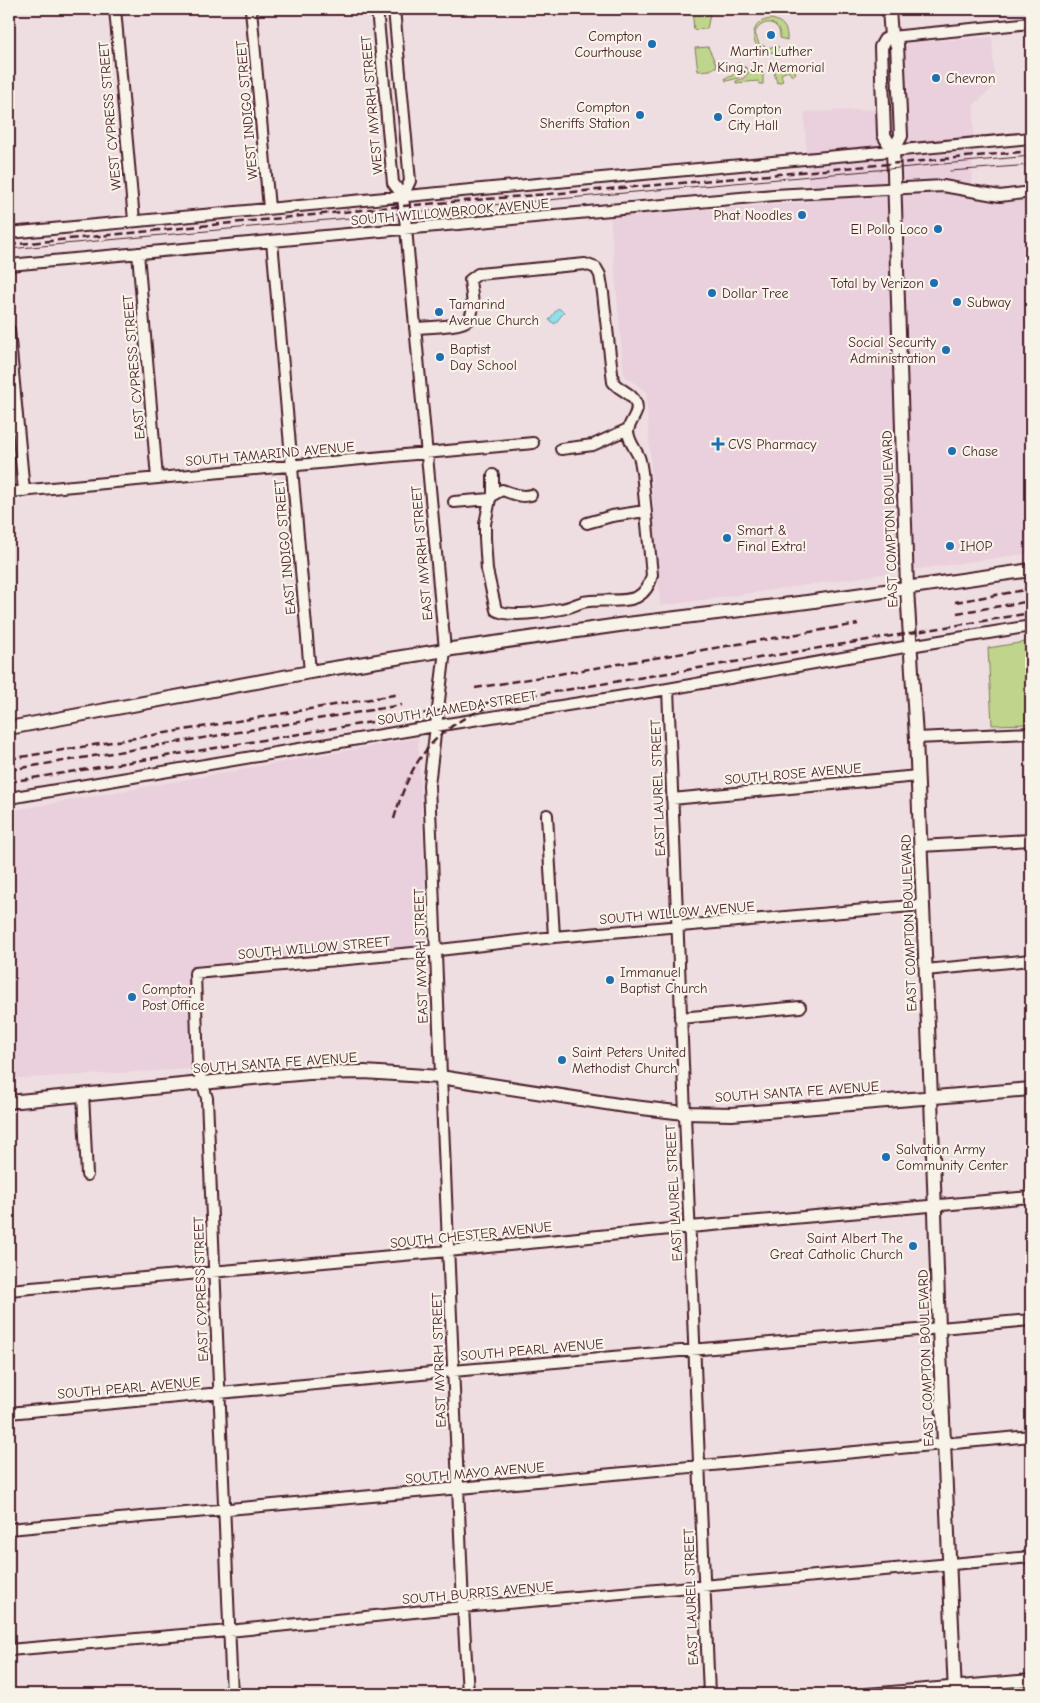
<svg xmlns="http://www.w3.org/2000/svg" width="1040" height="1703" viewBox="0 0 1040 1703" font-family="'Comic Neue',sans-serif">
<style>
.built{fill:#e9d0dc}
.green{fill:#bed58b;stroke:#847a5b}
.water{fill:#8fe0ea;stroke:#73939e}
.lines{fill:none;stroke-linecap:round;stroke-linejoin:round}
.minor-casing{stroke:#4a1f2b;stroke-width:14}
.major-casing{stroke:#4a1f2b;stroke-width:16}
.minor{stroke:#f7f3e8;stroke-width:10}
.major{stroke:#f7f3e8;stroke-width:12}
.tram{stroke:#4a1f2b;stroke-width:1}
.rail{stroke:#4a1f2b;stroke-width:2.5;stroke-dasharray:8 4;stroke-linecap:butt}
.poi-dot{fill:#1f6fb2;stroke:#f7f3e8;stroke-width:2}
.labels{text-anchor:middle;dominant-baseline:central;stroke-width:4.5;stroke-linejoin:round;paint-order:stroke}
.poi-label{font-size:14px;fill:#4a1f2b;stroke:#f7f3e8;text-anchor:start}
.street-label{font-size:14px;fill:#4a1f2b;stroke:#f7f3e8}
</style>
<rect width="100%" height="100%" fill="#efdee1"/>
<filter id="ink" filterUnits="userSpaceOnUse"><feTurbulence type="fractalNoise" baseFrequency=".02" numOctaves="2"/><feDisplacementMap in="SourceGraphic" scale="10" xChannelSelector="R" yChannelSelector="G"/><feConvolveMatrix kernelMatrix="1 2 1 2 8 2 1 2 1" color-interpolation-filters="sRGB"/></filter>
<g filter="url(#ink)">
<!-- built -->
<path class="built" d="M992 37 995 86 974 105 972 199 1031 197V553L660 606 646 392 624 375 610 217 809 202 804 112 908 108 905 46 907 43Z
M418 738 428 946 197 966 189 978 192 1069 9 1079V811Z"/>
<!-- green -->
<path class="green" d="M692 9H711L707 29 694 30Z
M771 19C783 21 788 29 787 40L780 38C781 21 762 17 755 33L759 44 769 48 776 45 781 49C755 65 740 22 771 19Z
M708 47 717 66 710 70 698 71 695 48Z
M738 63 748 69C743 78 735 79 726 81L725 78C732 77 735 74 738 67L736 65Z
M791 63 796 73 792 76 788 71 781 74 783 81 777 83 774 72Z
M750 70 763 73V84H759L758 81 736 83V81L744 78Z
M1031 641V724L992 725 988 648Z"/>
<!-- water -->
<path class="water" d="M558 308 564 312 555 324 549 320Z"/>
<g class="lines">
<defs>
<path id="minor" d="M115 9 134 220
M251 9 269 208
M377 9 393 183 403 196 445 650 429 785 463 1607 468 1694
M394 9 410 181 403 196
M891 37 1031 23
M9 233 1031 138
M272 241 310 672
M138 253 157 478
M9 265 774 195 943 186 1000 196 1031 192
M415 328C426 327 463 327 469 319 476 309 471 291 470 280L478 274 585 264 596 268 600 275 603 293 613 382C619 390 632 393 636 403 640 414 628 422 628 432 629 442 635 448 639 457 641 462 641 467 642 472L652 575C650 584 646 592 637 597 621 604 601 598 583 602 576 604 569 608 561 609 546 612 508 618 496 610L487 570 485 538V524L490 499 493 495V475
M9 330 24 491
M561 449 593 445 628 429
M9 492 533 443
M493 495 502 490C512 493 520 498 531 495
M454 502 490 499
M587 523 612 516 645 511
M668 689C679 1024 695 1359 709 1694
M916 738 1031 733
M9 798 435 726 668 689 910 646 1031 626
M672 799 918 776
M547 815 554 937
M920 846 1031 840
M925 970 1031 960
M680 1018 800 1007
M83 1094 87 1175
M9 1290 448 1251 690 1227 1031 1197
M9 1413 453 1371 1031 1320
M9 1529 1031 1436
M9 1650 229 1631 463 1607 1031 1557
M232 1694 207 1098 198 1069 195 973 413 953 554 937 923 905
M868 1694 1031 1680"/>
<path id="major" d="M889 9 891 37 897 44 901 136 893 151
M891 37 885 40 881 47 884 135 893 151 894 174 907 588 916 738 931 1098 939 1328 955 1694
M9 728 310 672 445 650 619 625 807 602 1031 570
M9 1102 253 1078 309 1073 364 1072 440 1077 625 1106 684 1113 732 1114 1031 1089"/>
</defs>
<!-- minor casing -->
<use href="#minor" class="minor-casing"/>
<!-- major casing -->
<use href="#major" class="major-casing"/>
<!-- minor -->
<use href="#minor" class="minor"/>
<!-- major -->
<use href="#major" class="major"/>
<!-- tram -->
<path class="tram" d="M950 171 1031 165
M9 249 1031 156"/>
<!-- rail -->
<path class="rail" d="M9 245 403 206 681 183 1031 151
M955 602 1031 589
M957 613 1031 601
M475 688 858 624
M9 759 400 694
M9 770 402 705
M9 782 1031 613
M394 819C410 762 432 730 488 707"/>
</g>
</g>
<!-- markers -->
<g class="poi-dot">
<circle cx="771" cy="35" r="5"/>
<circle cx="652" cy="44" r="5"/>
<circle cx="936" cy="78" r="5"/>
<circle cx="640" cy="115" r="5"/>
<circle cx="718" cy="117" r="5"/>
<circle cx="802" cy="215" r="5"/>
<circle cx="938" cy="229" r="5"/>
<circle cx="934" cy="283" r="5"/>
<circle cx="712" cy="293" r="5"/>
<circle cx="957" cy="302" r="5"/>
<circle cx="439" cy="312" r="5"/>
<circle cx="946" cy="350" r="5"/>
<circle cx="440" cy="357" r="5"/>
<path d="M715.5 436.5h5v5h5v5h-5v5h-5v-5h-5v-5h5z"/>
<circle cx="952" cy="451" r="5"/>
<circle cx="727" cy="538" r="5"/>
<circle cx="950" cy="546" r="5"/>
<circle cx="610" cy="980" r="5"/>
<circle cx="132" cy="997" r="5"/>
<circle cx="562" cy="1060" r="5"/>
<circle cx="886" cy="1157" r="5"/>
<circle cx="913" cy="1246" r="5"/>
</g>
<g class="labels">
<!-- poi labels -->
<g class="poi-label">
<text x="642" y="36" text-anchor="end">Compton<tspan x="642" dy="16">Courthouse</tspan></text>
<text x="771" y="51" text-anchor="middle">Martin Luther<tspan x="771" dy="16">King, Jr. Memorial</tspan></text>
<text x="946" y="78">Chevron</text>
<text x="630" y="107" text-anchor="end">Compton<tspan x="630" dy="16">Sheriffs Station</tspan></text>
<text x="728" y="109">Compton<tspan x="728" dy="16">City Hall</tspan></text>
<text x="792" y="215" text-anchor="end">Phat Noodles</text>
<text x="928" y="229" text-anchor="end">El Pollo Loco</text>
<text x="924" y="283" text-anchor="end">Total by Verizon</text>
<text x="722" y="293">Dollar Tree</text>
<text x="967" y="302">Subway</text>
<text x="449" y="304">Tamarind<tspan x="449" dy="16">Avenue Church</tspan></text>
<text x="936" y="342" text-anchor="end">Social Security<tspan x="936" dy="16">Administration</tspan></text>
<text x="450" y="349">Baptist<tspan x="450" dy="16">Day School</tspan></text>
<text x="728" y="444">CVS Pharmacy</text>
<text x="962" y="451">Chase</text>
<text x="737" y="530">Smart &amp;<tspan x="737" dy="16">Final Extra!</tspan></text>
<text x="960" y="546">IHOP</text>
<text x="620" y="972">Immanuel<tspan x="620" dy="16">Baptist Church</tspan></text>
<text x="142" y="989">Compton<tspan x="142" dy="16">Post Office</tspan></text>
<text x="572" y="1052">Saint Peters United<tspan x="572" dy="16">Methodist Church</tspan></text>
<text x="896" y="1149">Salvation Army<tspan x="896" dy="16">Community Center</tspan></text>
<text x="903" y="1238" text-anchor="end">Saint Albert The<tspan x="903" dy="16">Great Catholic Church</tspan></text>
</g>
<!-- street labels -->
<g class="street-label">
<text transform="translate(372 105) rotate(-95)">WEST MYRRH STREET</text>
<text transform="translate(247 110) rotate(-95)">WEST INDIGO STREET</text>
<text transform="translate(110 116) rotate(-95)">WEST CYPRESS STREET</text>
<text transform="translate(450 212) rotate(-5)">SOUTH WILLOWBROOK AVENUE</text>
<text transform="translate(134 367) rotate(-95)">EAST CYPRESS STREET</text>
<text transform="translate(270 454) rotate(-5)">SOUTH TAMARIND AVENUE</text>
<text transform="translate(890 519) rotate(-92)">EAST COMPTON BOULEVARD</text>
<text transform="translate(285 547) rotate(-95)">EAST INDIGO STREET</text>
<text transform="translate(422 553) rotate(-95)">EAST MYRRH STREET</text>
<text transform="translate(457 708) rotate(-9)">SOUTH ALAMEDA STREET</text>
<text transform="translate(793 774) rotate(-5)">SOUTH ROSE AVENUE</text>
<text transform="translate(658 788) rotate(-92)">EAST LAUREL STREET</text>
<text transform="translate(677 913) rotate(-5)">SOUTH WILLOW AVENUE</text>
<text transform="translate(909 923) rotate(-92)">EAST COMPTON BOULEVARD</text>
<text transform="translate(314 948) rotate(-5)">SOUTH WILLOW STREET</text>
<text transform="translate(421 956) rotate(-92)">EAST MYRRH STREET</text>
<text transform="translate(275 1063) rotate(-4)">SOUTH SANTA FE AVENUE</text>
<text transform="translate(797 1092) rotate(-4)">SOUTH SANTA FE AVENUE</text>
<text transform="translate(674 1193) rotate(-93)">EAST LAUREL STREET</text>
<text transform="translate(471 1235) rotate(-6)">SOUTH CHESTER AVENUE</text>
<text transform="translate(201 1289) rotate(-92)">EAST CYPRESS STREET</text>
<text transform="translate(532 1350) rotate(-5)">SOUTH PEARL AVENUE</text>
<text transform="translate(926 1358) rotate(-92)">EAST COMPTON BOULEVARD</text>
<text transform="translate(439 1360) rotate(-92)">EAST MYRRH STREET</text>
<text transform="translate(129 1388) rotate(-5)">SOUTH PEARL AVENUE</text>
<text transform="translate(475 1473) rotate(-5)">SOUTH MAYO AVENUE</text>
<text transform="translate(478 1593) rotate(-5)">SOUTH BURRIS AVENUE</text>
<text transform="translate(691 1597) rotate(-92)">EAST LAUREL STREET</text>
</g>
</g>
<!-- margin -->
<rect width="1040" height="1703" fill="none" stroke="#f7f3e8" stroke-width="30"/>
<rect x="15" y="15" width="1010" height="1673" fill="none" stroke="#4a1f2b" stroke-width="2" filter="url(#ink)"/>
</svg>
